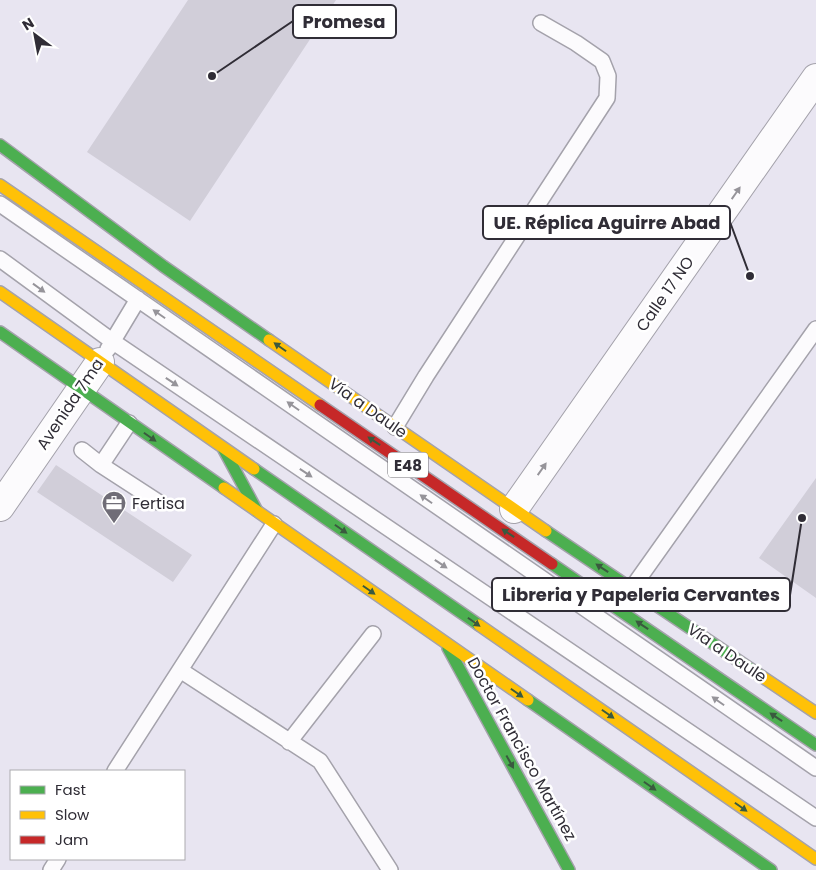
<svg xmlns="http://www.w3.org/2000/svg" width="816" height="870" viewBox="0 0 816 870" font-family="Poppins,sans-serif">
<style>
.building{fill:#d1ced9}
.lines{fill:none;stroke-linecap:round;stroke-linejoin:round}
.lane-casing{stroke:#a4a2ab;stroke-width:18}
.street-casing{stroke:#a4a2ab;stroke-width:30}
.fast-casing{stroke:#a4a2ab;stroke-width:14}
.slow-casing{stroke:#a4a2ab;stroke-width:14}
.jam-casing{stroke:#a4a2ab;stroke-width:14}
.lane{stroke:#fcfbfd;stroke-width:15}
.street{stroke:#fcfbfd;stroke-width:28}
.fast{stroke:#4caf50;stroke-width:11}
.slow{stroke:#ffc107;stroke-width:11}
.jam{stroke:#c62828;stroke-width:11}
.oneway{fill:#96949a}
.oneway2{fill:#3a5a3f}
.labels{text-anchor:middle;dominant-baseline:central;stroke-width:5;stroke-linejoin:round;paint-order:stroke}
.shield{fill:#fff;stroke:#6e6c72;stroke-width:1}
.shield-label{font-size:15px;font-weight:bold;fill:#302d36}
.street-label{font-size:16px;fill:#302d36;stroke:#fff}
.poi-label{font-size:16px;fill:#302d36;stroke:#fff;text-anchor:start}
.leader{fill:none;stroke:#302d36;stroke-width:2}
.callout-dot{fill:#302d36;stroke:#fff;stroke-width:2}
.callout{fill:#fff;stroke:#302d36;stroke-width:2}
.callout-label{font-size:18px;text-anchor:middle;font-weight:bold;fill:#302d36}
</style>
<rect width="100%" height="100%" fill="#e8e5f1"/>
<!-- building -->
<path class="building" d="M188 0H336L190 221 87 152Z
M56 465 192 555 173 582 37 492Z
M816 478V598L759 558Z"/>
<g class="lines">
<defs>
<path id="lane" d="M0 204 816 768
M0 259 112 341 816 818
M108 349 138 299
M129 423 101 465 158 502
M395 427 426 376 607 98 608 76 602 61 576 43 541 23
M82 450 101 465
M632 588 816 329
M180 670 320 761 390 870
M289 742 373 634
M115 771 274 524
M51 870 58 859"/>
<path id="street" d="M0 507 100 362
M514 509 816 78"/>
<path id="fast" d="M0 145 163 266 269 340
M0 332 224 488
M224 450 257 511
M254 469 479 625
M546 531 761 676
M552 564 816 745
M448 648 569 870
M528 700 771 870"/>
<path id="slow" d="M0 185 320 405
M0 292 254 469
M269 340 546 531
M224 488 528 700
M479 625 816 859
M761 676 816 713"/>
<path id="jam" d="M320 405 552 564"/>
</defs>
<!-- lane casing -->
<use href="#lane" class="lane-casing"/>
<!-- street casing -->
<use href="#street" class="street-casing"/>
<!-- fast casing -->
<use href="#fast" class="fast-casing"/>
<!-- slow casing -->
<use href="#slow" class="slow-casing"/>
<!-- jam casing -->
<use href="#jam" class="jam-casing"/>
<!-- lane -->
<use href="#lane" class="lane"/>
<!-- street -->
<use href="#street" class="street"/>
<!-- fast -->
<use href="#fast" class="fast"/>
<!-- slow -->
<use href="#slow" class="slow"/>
<!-- jam -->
<use href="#jam" class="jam"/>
</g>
<!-- one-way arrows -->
<defs><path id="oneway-solid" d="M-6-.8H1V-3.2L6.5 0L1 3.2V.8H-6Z" transform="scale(1.25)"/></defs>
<g class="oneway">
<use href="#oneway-solid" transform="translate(736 193) rotate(-55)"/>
<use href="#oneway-solid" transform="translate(39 288) rotate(36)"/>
<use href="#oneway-solid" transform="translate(159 314) rotate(-145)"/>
<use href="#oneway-solid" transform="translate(172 382) rotate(34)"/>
<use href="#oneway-solid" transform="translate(293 406) rotate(-145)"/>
<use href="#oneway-solid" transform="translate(542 469) rotate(-55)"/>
<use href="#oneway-solid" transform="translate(306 473) rotate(34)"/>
<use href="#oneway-solid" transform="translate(426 499) rotate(-145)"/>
<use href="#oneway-solid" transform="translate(441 564) rotate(34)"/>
<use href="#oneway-solid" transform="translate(718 701) rotate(-145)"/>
</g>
<g class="oneway2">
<use href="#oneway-solid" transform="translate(280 347) rotate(-145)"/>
<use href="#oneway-solid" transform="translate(150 437) rotate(35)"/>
<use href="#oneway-solid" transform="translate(374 441) rotate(-146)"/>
<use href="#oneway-solid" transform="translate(341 529) rotate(35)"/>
<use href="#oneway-solid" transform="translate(508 533) rotate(-146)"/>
<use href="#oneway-solid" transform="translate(602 568) rotate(-146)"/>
<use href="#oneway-solid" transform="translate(369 590) rotate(35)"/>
<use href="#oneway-solid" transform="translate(474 622) rotate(35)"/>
<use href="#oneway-solid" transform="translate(642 625) rotate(-146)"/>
<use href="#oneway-solid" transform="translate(517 693) rotate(35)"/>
<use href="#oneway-solid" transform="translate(608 714) rotate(35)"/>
<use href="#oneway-solid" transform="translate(776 717) rotate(-146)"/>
<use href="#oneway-solid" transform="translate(510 762) rotate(61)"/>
<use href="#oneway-solid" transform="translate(650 786) rotate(35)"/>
<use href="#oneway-solid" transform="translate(741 807) rotate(35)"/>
</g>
<!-- icons -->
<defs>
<symbol id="office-pin" viewBox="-11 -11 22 30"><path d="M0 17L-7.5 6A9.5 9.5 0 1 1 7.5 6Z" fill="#706d77" stroke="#fff"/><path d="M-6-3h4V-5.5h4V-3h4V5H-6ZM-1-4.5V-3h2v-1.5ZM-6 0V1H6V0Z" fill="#fff"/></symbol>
</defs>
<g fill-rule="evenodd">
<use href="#office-pin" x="100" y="489" width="28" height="38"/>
</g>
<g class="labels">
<!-- shield labels -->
<rect class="shield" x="388" y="452.5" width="40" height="25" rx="4"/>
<g class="shield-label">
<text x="408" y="465">E48</text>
</g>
<!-- street labels -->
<g class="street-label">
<text transform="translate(665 294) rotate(-55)">Calle 17 NO</text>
<text transform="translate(70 404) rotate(-56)">Avenida 7ma</text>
<text transform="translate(368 408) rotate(35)">Vía a Daule</text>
<text transform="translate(727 653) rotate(34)">Vía a Daule</text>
<text transform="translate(522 749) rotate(61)">Doctor Francisco Martínez</text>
</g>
<!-- poi labels -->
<g class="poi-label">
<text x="132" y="503">Fertisa</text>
</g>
</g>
<!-- callouts -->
<path class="leader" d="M212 76L293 21M750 276L730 222M802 518L790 595"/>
<g class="callout-dot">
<circle cx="212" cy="76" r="5"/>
<circle cx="750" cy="276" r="5"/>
<circle cx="802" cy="518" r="5"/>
</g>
<g class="callout">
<rect x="293" y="5" width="103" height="33" rx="5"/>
<rect x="483" y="206" width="247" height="33" rx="5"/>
<rect x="492" y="578" width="298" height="33" rx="5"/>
</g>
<g class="callout-label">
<text x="344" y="28">Promesa</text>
<text x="607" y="229">UE. Réplica Aguirre Abad</text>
<text x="641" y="601">Libreria y Papeleria Cervantes</text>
</g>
<!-- legend -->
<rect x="10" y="770" width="175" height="90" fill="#ffffff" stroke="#acabaf"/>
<rect x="20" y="786" width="25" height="8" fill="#4caf50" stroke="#acabaf"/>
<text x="55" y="795" font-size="15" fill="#302d36">Fast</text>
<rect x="20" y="811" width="25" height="8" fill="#ffc107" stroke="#acabaf"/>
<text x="55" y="820" font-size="15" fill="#302d36">Slow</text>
<rect x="20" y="836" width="25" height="8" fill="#c62828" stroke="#acabaf"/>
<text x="55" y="845" font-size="15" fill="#302d36">Jam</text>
<!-- north arrow -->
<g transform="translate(35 35) rotate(328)" stroke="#ffffff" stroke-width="4" paint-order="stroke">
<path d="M0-4L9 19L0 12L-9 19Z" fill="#302d36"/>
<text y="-8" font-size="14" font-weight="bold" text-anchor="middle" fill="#302d36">N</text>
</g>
</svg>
